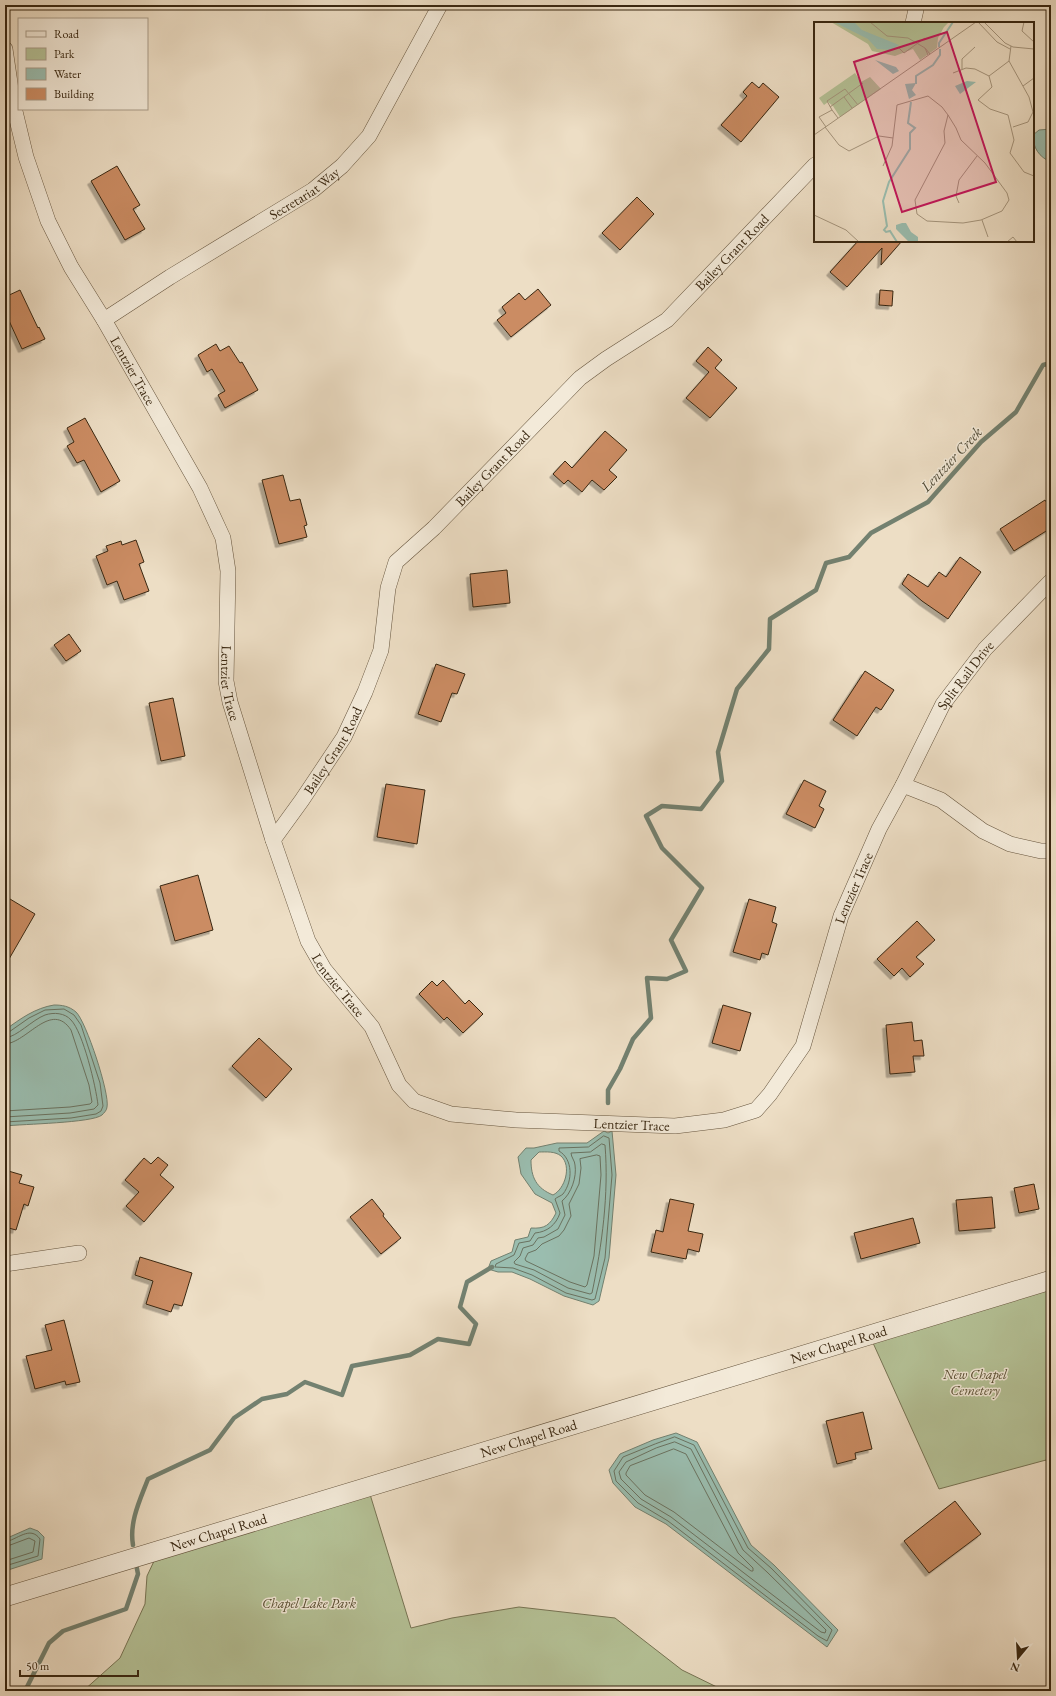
<svg xmlns="http://www.w3.org/2000/svg" width="1056" height="1696" viewBox="0 0 1056 1696" font-family="'EB Garamond',serif">
<style>
.green{fill:#b5c297;stroke:#777454}
.water{fill:#9abdaf;stroke:#738170;fill-rule:evenodd}
.lines{fill:none;stroke-linecap:round;stroke-linejoin:round}
.shore{stroke:#6a7260;stroke-width:1}
.stream{stroke:#738170;stroke-width:4.5}
.building{fill:#cb8c63;stroke:#392711;filter:url(#shadow)}
.minor-casing{stroke:#66553e;stroke-width:16}
.tertiary-casing{stroke:#66553e;stroke-width:20}
.minor{stroke:#f3ead9;stroke-width:15}
.tertiary{stroke:#f3ead9;stroke-width:19}
.labels{text-anchor:middle;dominant-baseline:central;stroke-width:3;stroke-linejoin:round;paint-order:stroke}
.street-label{font-size:14px;fill:#392711;stroke:#f3ead9}
.park-label{font-size:14px;font-style:italic;fill:#584e32;stroke:#f3ead9}
.water-label{font-size:15px;font-style:italic;fill:#514c38;stroke:#f3ead9}
.inset-river{fill:none;stroke:#9abdaf;stroke-width:2}
.inset-road{fill:none;stroke:#a5957d;stroke-width:1}
.view{fill:#c2185b;fill-opacity:0.15;stroke:#c2185b;stroke-width:2}
.inset-edge{fill:none;stroke:#392711;stroke-width:2}
</style>
<defs>
<filter id="shadow"><feDropShadow dx="-3.5" dy="3.5" stdDeviation="0" flood-color="#0004"/></filter>
</defs>
<rect width="100%" height="100%" fill="#eddec5"/>
<filter id="stains"><feTurbulence type="fractalNoise" baseFrequency=".005" numOctaves="4"/><feColorMatrix values="0 0 0 0 .2 0 0 0 0 .09 0 0 0 0 .02 0 0 0 .5 -.17"/></filter>
<radialGradient id="worn" r=".72"><stop offset=".6" stop-color="#630" stop-opacity="0"/><stop offset="1" stop-color="#630" stop-opacity=".3"/></radialGradient>
<!-- green -->
<path class="green" d="M1051 1278V1475L1046 1460 939 1489 869 1334Z
M369 1491 411 1628 452 1618 519 1607 615 1618 682 1670 725 1691H83L120 1658 145 1604 147 1576 155 1559Z"/>
<!-- water -->
<path class="water" d="M1051 129V162C1039 157 1033 148 1033 135L1039 130Z
M54 1005C62 1005 69 1006 76 1012 86 1021 110 1094 107 1107 107 1110 104 1113 102 1115 92 1123 23 1124 5 1126V1030C20 1019 35 1008 54 1005Z
M604 1131 608 1133 612 1131 616 1175 609 1258 599 1301 593 1305 564 1296 530 1279 512 1272H498L488 1269 491 1261 512 1252 515 1240 528 1237 531 1228C545 1229 550 1225 556 1213L552 1203 535 1194 521 1174 518 1157 526 1148H534L557 1143H587ZM539 1152C546 1152 555 1151 561 1156 572 1166 565 1189 553 1195 536 1188 531 1177 531 1160Z
M676 1433 697 1442 751 1545 774 1565 838 1630 827 1647 666 1524 635 1507 613 1483 609 1470 620 1454 653 1440Z
M30 1528 38 1531 44 1537 42 1559 5 1571V1539Z"/>
<g class="lines">
<!-- shore -->
<path class="shore" d="M5 1033 9 1032 29 1018 45 1010 64 1009 74 1015 81 1025 100 1083 103 1106 101 1111 96 1114 71 1118 5 1122
M5 1038C17 1037 32 1020 45 1015 54 1012 65 1013 71 1020 83 1032 96 1087 98 1105L94 1109 70 1113 5 1117
M5 1044C27 1043 51 1000 71 1030L89 1085 92 1102 90 1104 70 1107 5 1111
M604 1136 609 1138 612 1175 605 1258 595 1299 592 1300 566 1293 532 1275 513 1268 495 1267 496 1264 514 1255 519 1243 530 1241 535 1233C547 1232 556 1225 560 1213L555 1199C557 1197 561 1196 563 1194 573 1181 573 1159 559 1151V1148L588 1147Z
M602 1144 605 1145C609 1194 602 1245 592 1293L590 1294 568 1288 534 1270 515 1264 514 1262 520 1256 523 1248 533 1245 538 1238 544 1237 558 1229 565 1215 562 1201C571 1194 577 1177 575 1165 575 1161 571 1157 571 1153L590 1152Z
M597 1155 600 1156 601 1175 594 1256 587 1285 585 1287 570 1282 526 1261 525 1259 528 1253 536 1250 542 1244 559 1236 564 1230 571 1216 569 1204 579 1184 581 1168 580 1159Z
M675 1437 694 1445 748 1548 771 1568 832 1630 827 1641 818 1636 668 1521 638 1503 616 1481 614 1471 623 1457 655 1444Z
M675 1442 691 1449 743 1550 767 1572 826 1630 825 1633 821 1632 671 1517 641 1499 621 1479 619 1472 626 1462 656 1448Z
M674 1449 686 1454 738 1553 753 1568V1571H751L674 1512 645 1495 626 1475V1473L630 1466Z
M5 1542C17 1540 30 1525 40 1539L38 1556 5 1566
M5 1547 29 1538 35 1541 33 1552 5 1561"/>
<!-- stream -->
<path class="stream" d="M608 1103V1090L620 1069 633 1039 651 1018 647 978 667 979 686 971 671 940 702 888 662 848 646 816 662 806 701 809 722 781 718 752 737 689 769 649 770 619 816 590 826 563 849 557 871 533 928 502 981 442 1016 412 1043 365 1051 363
M133 1545C129 1522 140 1500 148 1479L210 1450 234 1418 262 1399 287 1394 305 1382 342 1395 352 1366 410 1355 438 1339 469 1344 476 1324 460 1307 467 1282 492 1267
M25 1691 49 1643 63 1631 126 1609 138 1574 136 1564"/>
</g>
<!-- building -->
<path class="building" d="M752 82 759 88 763 83 779 97 741 142 721 125 747 96 743 92Z
M117 166 140 205 133 209 145 229 125 240 91 181Z
M637 197 654 214 620 250 602 233Z
M858 241H902L881 265 882 248 847 287 830 272Z
M538 289 551 305 511 337 497 320 506 313 502 307 519 293 525 300Z
M20 290 38 328 39 327 45 339 22 349 5 312V297Z
M880 290 893 291 892 306 879 305Z
M216 344 220 351 229 346 240 363 242 362 258 390 225 408 218 395 225 391 212 369 207 372 198 355Z
M708 347 722 360 715 368 737 388 710 418 686 398 709 372 696 361Z
M85 418 120 481 101 492 84 460 77 463 67 446 74 442 67 428Z
M605 431 627 450 609 470 617 477 604 490 592 480 582 492 568 480 564 484 553 474 565 461 572 468Z
M283 475 290 501 300 499 307 525 304 526 307 537 279 544 262 480Z
M1045 500 1051 509V528L1014 551 1000 529Z
M136 540 144 562 139 564 149 591 124 600 117 581 107 585 96 556 108 551 106 546 121 541 122 545Z
M960 557 981 572 948 619 922 601 902 584 908 574 928 587 939 572 946 577Z
M507 570 510 603 473 607 470 574Z
M69 634 81 651 66 661 54 645Z
M436 664 465 674 457 694 452 693 441 722 418 714Z
M865 671 894 690 881 710 876 707 857 736 833 720Z
M173 698 185 756 161 761 149 703Z
M804 780 826 791 819 806 824 809 815 828 786 814Z
M386 784 425 790 417 844 377 837Z
M198 875 213 930 175 941 160 886Z
M5 896 35 914 5 966Z
M749 899 776 907 772 922 777 924 768 955 762 953 760 960 733 952Z
M917 921 935 940 916 957 924 964 910 977 902 968 894 976 877 959Z
M443 980 465 1004 469 1000 483 1014 463 1033 447 1017 444 1020 419 994 432 981 437 986Z
M723 1005 751 1013 740 1051 712 1043Z
M912 1022 914 1041 922 1040 924 1056H913L915 1072 890 1074 886 1025Z
M259 1038 292 1069 266 1098 232 1066Z
M158 1157 168 1165 160 1175 174 1187 144 1222 126 1206 139 1192 125 1180 144 1158 151 1164Z
M5 1170 22 1175 19 1183 34 1187 28 1206 24 1204 16 1230 5 1227Z
M1034 1184 1039 1209 1019 1213 1014 1188Z
M992 1197 995 1228 959 1231 956 1200Z
M372 1199 384 1214 383 1216 401 1238 381 1254 350 1217Z
M670 1199 694 1204 688 1231 703 1234 699 1252 688 1249 686 1259 651 1252 656 1230 663 1232Z
M913 1218 920 1243 861 1259 854 1233Z
M140 1257 192 1273 182 1306 174 1304 171 1312 146 1304 153 1281 135 1275Z
M64 1320 80 1382 66 1385 65 1381 35 1389 26 1356 52 1350 45 1325Z
M863 1412 872 1449 855 1453 856 1459 837 1464 826 1421Z
M955 1501 981 1534 929 1573 904 1541Z"/>
<g class="lines">
<defs>
<g id="minor">
<path d="M913 23 917 5"/>
<path id="s1" d="M5 49 13 103 26 157 48 221 71 267 104 320 200 488 223 538 228 571 226 681 230 702 273 840 308 941 324 969 372 1027 399 1085 414 1101 451 1114 516 1120 675 1126 724 1120 756 1110 770 1094 803 1046 841 916 879 829 903 785 943 704 985 649 1051 581"/>
<path id="s2" d="M104 320 170 277 313 190 342 166 369 136 440 5"/>
<path d="M903 785 941 800 983 831 1010 844 1041 851H1051"/>
<path id="s3" d="M273 840 302 800 344 737 365 692 381 650 388 588 396 562 434 528 580 378 606 359 667 320 815 165"/>
<path d="M5 1264 79 1253"/>
</g>
<g id="tertiary">
<path id="s4" d="M5 1597 1051 1280"/>
</g>
</defs>
<!-- minor casing -->
<use href="#minor" class="minor-casing"/>
<!-- tertiary casing -->
<use href="#tertiary" class="tertiary-casing"/>
<!-- minor -->
<use href="#minor" class="minor"/>
<!-- tertiary -->
<use href="#tertiary" class="tertiary"/>
</g>
<g class="labels">
<!-- street labels -->
<g class="street-label">
<text stroke="none"><textPath href="#s2" startOffset="237">Secretariat Way</textPath></text>
<text stroke="none"><textPath href="#s3" startOffset="768">Bailey Grant Road</textPath></text>
<text stroke="none"><textPath href="#s1" startOffset="350">Lentzier Trace</textPath></text>
<text stroke="none"><textPath href="#s3" startOffset="444">Bailey Grant Road</textPath></text>
<text stroke="none"><textPath href="#s1" startOffset="1983">Split Rail Drive</textPath></text>
<text stroke="none"><textPath href="#s1" startOffset="686">Lentzier Trace</textPath></text>
<text stroke="none"><textPath href="#s3" startOffset="108">Bailey Grant Road</textPath></text>
<text stroke="none"><textPath href="#s1" startOffset="1742">Lentzier Trace</textPath></text>
<text stroke="none"><textPath href="#s1" startOffset="1010">Lentzier Trace</textPath></text>
<text stroke="none"><textPath href="#s1" startOffset="1370">Lentzier Trace</textPath></text>
<text stroke="none"><textPath href="#s4" startOffset="871">New Chapel Road</textPath></text>
<text stroke="none"><textPath href="#s4" startOffset="547">New Chapel Road</textPath></text>
<text stroke="none"><textPath href="#s4" startOffset="223">New Chapel Road</textPath></text>
</g>
<!-- park labels -->
<g class="park-label">
<text x="975" y="1374">New Chapel<tspan x="975" dy="16">Cemetery</tspan></text>
<text x="309" y="1603">Chapel Lake Park</text>
</g>
<!-- water labels -->
<g class="water-label">
<text transform="translate(951 459) rotate(-47)">Lentzier Creek</text>
</g>
</g>
<!-- overview -->
<g transform="translate(814 22)">
<rect width="220" height="220" fill="#eddec5"/>
<path d="M17 0H135L130 5 124 16 123 26 106 38 99 27 81 34 58 29 54 22ZM41 51 47 60 56 55 67 67 26 95 19 84 14 80 10 83 5 76Z" fill="#b5c297"/>
<path d="M20 0H40L48 8 85 23 77 28 63 27 54 17ZM61 38 82 45 85 49 79 52ZM153 59 162 60 146 72 141 64ZM102 61 98 68 102 73 95 77 91 62ZM88 201H92L97 210 104 215V220H95L82 207V203Z" fill="#9abdaf"/>
<path class="inset-river" d="M125 25V21L139 0M102 62V54L119 43 126 33V27M83 220 76 209 72 210 70 208 73 204 69 179 75 160 96 127V111L101 106 94 101 97 80"/>
<path class="inset-road" d="M56 0 73 14 94 16 111 26M164 0 183 20 196 27M170 0 191 21 199 25 220 27M210 0 208 9 220 20M197 24 195 39 215 75 219 90 214 100 199 105M84 25 90 31 111 16M114 33 111 26 116 32M148 47V37L161 25M139 51 152 46 161 47 175 54 178 65 164 78 176 87 194 93 200 118 196 131 210 150 220 154M175 54 195 39M209 64 220 56M30 75 38 86M16 85 49 61M18 88 13 79 31 67 44 83M11 105 25 123 35 129 65 114 79 116M12 105 5 95 18 88 24 96M0 113 162 0M69 144 78 124 83 83 114 74 128 85 134 93 142 106 147 118 171 141 193 171 195 178 188 189 167 198 149 201 113 199 103 192 101 178 131 121 130 109 134 93M145 181 142 174 145 158 163 134M0 193 32 208 45 220M168 198 174 215M193 220 199 215 203 220"/>
<path class="view" d="M133 10 182 160 88 190 40 40Z"/>
<rect width="220" height="220" class="inset-edge"/>
</g>
<!-- margin -->
<rect width="1056" height="1696" fill="none" stroke="#eddec5" stroke-width="20"/>
<rect x="6" y="6" width="1044" height="1684" fill="none" stroke="#392711" stroke-width="2"/>
<rect x="10" y="10" width="1036" height="1676" fill="none" stroke="#392711"/>
<!-- legend -->
<rect x="18" y="18" width="130" height="92" fill="#f3ead9" stroke="#a99c89"/>
<rect x="26" y="31" width="20" height="6" fill="#f3ead9" stroke="#a99c89"/>
<text x="54" y="38" font-size="12" fill="#392711">Road</text>
<rect x="26" y="48" width="20" height="12" fill="#b5c297" stroke="#a99c89"/>
<text x="54" y="58" font-size="12" fill="#392711">Park</text>
<rect x="26" y="68" width="20" height="12" fill="#9abdaf" stroke="#a99c89"/>
<text x="54" y="78" font-size="12" fill="#392711">Water</text>
<rect x="26" y="88" width="20" height="12" fill="#cb8c63" stroke="#a99c89"/>
<text x="54" y="98" font-size="12" fill="#392711">Building</text>
<!-- north arrow -->
<g transform="translate(1018 1658) rotate(198)" stroke="#f3ead9" stroke-width="3" paint-order="stroke">
<path d="M0-3L7 15L0 10L-7 15Z" fill="#392711"/>
<text y="-6" font-size="11" font-weight="bold" text-anchor="middle" fill="#392711">N</text>
</g>
<!-- scale -->
<path d="M20 1670v6h118v-6" fill="none" stroke="#392711" stroke-width="2"/>
<text x="26" y="1670" font-size="12" fill="#392711" stroke="#f3ead9" stroke-width="3" paint-order="stroke">50 m</text>
<rect width="100%" height="100%" filter="url(#stains)"/>
<rect width="100%" height="100%" fill="url(#worn)"/>
</svg>
